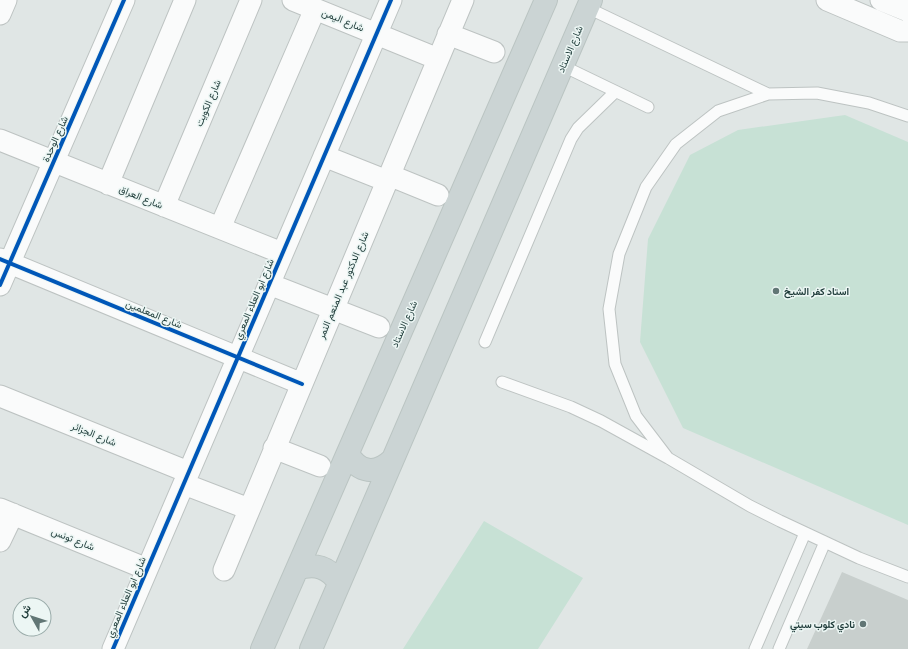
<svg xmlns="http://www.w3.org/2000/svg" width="908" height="649" viewBox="0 0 908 649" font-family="Poppins,Vazirmatn,sans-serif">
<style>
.green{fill:#c7e1d5}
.building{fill:#c8cfcd}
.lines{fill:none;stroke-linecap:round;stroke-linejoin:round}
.lane-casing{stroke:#bdc3c2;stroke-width:13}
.street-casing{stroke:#bdc3c2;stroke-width:23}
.primary-casing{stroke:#bac4c2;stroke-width:24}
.lane{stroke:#fafbfb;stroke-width:11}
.street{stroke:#fafbfb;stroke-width:21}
.primary{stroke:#cbd4d4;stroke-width:22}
.cycleway-casing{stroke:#ecf6f4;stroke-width:6}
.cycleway{stroke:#0057b8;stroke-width:4}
.poi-dot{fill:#617675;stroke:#ecf6f4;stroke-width:1.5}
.labels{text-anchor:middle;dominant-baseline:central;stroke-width:3;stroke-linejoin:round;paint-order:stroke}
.street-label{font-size:10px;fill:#1d3a38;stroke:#ecf6f4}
.poi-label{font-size:10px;font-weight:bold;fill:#1d3a38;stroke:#ecf6f4;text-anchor:start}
</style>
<rect width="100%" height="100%" fill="#e0e6e5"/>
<!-- green -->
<path class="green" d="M845 115 908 142V525L683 428 640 342 648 239 690 155 738 130Z
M484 521 583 578 538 649H403Z"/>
<!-- building -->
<path class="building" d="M842 572 908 600V649H807Z"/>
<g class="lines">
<defs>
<path id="lane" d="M588 8 768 94
M563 66 648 107
M485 342 571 139 578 128 615 92
M502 382 571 407 601 421 668 458 750 506 780 521 859 558 908 577
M668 458 636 416 615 364 609 309 619 254 646 187 676 144 718 111 768 94 817 93 869 103 908 116
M755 649 805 533
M779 649 825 542"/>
<path id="street" d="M293 0 438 59
M827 0 900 31H908
M881 0 908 11
M0 14 6 0
M448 34 494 52
M0 140 282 253
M324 156 387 181
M389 175 438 195
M108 184 185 0
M164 206 251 0
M220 228 315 9
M0 259 302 384
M269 284 379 327
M0 285 124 0
M0 396 188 472
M274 448 320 466
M184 484 249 509
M0 509 147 569
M0 541 13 514
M224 570 463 0
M113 649 391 0"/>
<path id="primary" d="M348 454C359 473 376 475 392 460
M297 569C315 563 329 567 339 583
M262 649 546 0
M311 649 591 0"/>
</defs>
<!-- lane casing -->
<use href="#lane" class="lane-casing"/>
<!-- street casing -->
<use href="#street" class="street-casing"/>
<!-- primary casing -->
<use href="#primary" class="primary-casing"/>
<!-- lane -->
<use href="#lane" class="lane"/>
<!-- street -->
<use href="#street" class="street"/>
<!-- primary -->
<use href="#primary" class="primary"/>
<defs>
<path id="cycleway" d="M0 259 302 384
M0 285 124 0
M113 649 391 0"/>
</defs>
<!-- cycleway casing -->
<use href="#cycleway" class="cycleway-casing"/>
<!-- cycleway -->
<use href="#cycleway" class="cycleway"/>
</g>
<!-- markers -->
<g class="poi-dot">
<circle cx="776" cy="291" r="4"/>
<circle cx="863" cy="624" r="4"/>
</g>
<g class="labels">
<!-- street labels -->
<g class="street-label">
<text transform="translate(343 20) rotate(22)">شارع اليمن</text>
<text transform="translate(570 49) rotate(-67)">شارع الاستاد</text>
<text transform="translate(208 103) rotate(-67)">شارع الكويت</text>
<text transform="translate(55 139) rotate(-66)">شارع الوحدة</text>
<text transform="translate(141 197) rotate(22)">شارع العراق</text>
<text transform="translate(343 285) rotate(-67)">شارع الدكتور عبد المنعم النمر</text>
<text transform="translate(254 299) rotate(-67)">شارع ابو العلاء المعري</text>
<text transform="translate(154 314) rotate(22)">شارع المعلمين</text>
<text transform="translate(404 324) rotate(-66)">شارع الاستاد</text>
<text transform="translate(94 434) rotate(22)">شارع الجزائر</text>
<text transform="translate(73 539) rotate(22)">شارع تونس</text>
<text transform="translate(126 597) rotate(-67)">شارع ابو العلاء المعري</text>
</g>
<!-- poi labels -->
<g class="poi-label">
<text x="784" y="291">استاد كفر الشيخ</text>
<text x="855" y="624" text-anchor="end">نادي كلوب سيتي</text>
</g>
</g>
<!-- north arrow -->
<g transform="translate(32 617) rotate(309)"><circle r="19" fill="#ecf6f4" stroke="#99aba9"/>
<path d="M0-3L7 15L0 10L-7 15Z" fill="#617675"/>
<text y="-6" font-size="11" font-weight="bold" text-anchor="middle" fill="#1d3a38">ش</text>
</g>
</svg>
